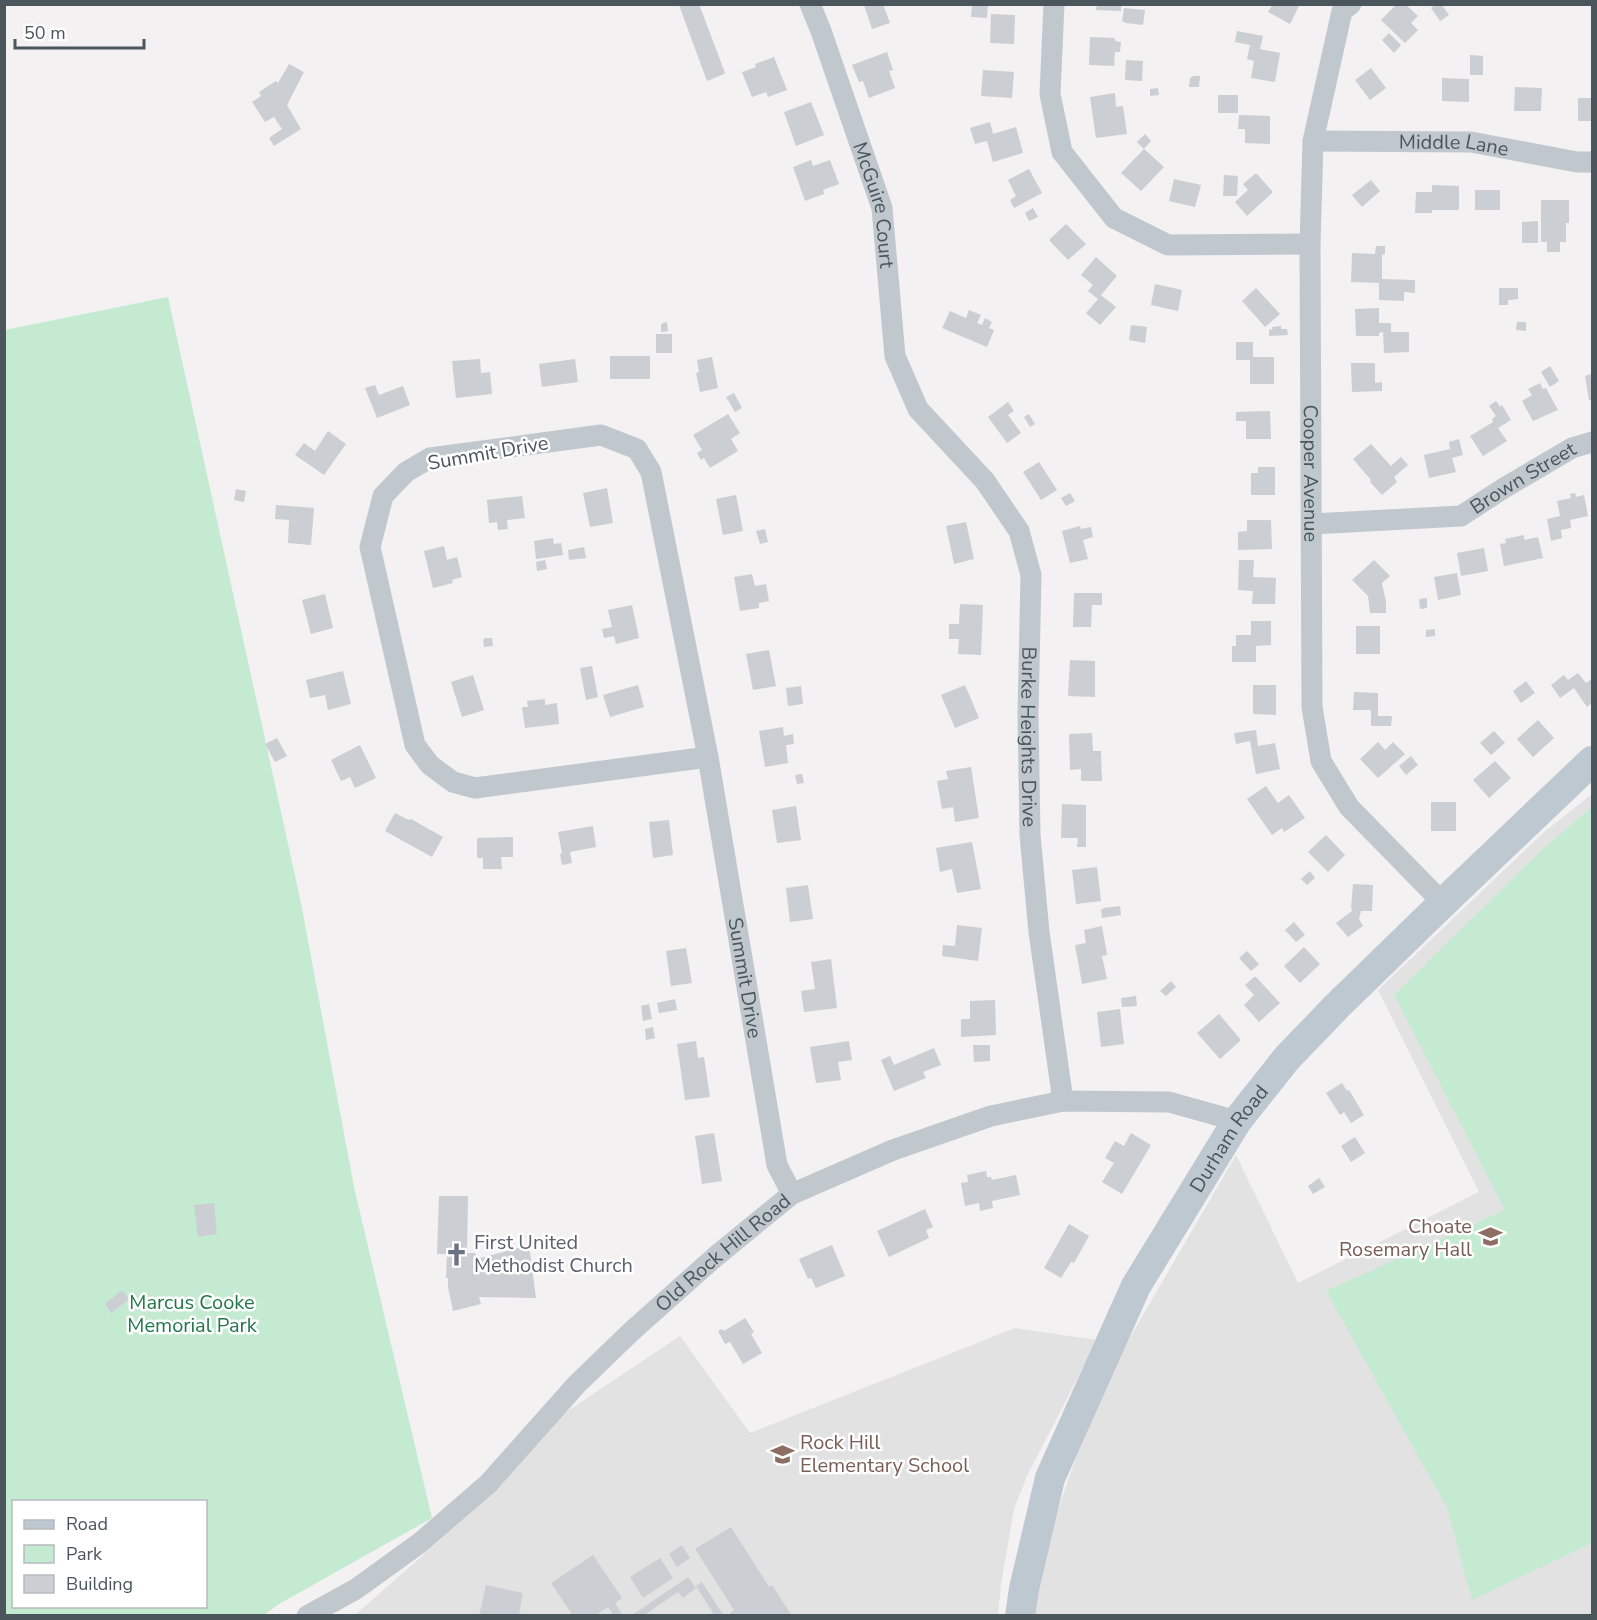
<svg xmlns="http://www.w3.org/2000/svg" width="1597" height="1620" viewBox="0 0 1597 1620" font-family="'Nunito Sans',sans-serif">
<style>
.education{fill:#e3e2e2}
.green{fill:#c4ebd1;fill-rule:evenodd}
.building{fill:#cbced2}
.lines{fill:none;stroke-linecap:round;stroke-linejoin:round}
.minor{stroke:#c0c8ce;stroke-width:21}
.secondary{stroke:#bec8d0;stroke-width:30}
.labels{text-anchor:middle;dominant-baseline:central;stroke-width:5;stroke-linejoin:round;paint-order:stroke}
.street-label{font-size:20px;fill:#4a555c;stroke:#fff}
.education-label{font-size:20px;fill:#785e54;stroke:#fff;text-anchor:end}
.worship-label{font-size:20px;fill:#5b616d;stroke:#fff;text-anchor:start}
.park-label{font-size:20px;fill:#217747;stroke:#fff}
</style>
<rect width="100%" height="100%" fill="#f3f1f1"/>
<!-- education -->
<path class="education" d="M1592 794V1615L1034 1616 1041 1569 1059 1507 1085 1431 1125 1346 1236 1155 1298 1283 1479 1192 1378 990 1544 832Z
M1015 1328 1097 1340 1027 1476 1014 1509 1001 1584 998 1615 354 1616 481 1504 560 1416 680 1336 750 1433Z"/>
<!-- green -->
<path class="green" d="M168 297 301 903 354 1187 432 1518 279 1604 264 1615 5 1616V330ZM14 1502H206V1606H14Z
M1592 807V1543L1472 1600 1447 1508 1326 1291 1505 1210 1394 995 1545 847Z"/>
<!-- building -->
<path class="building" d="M681 4H699L725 73 724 74 707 81 679 5Z
M865 4H883L890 23 872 29 864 5Z
M972 4H988L987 18 971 17Z
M1097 4H1121V11L1096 10Z
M1273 4H1300L1290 24 1268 12Z
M1397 4H1405L1418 16 1411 23 1418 30 1405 43 1381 20Z
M1436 4H1441L1449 15 1440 21 1431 8Z
M1124 8 1145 10 1143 25 1126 23 1122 21Z
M991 14 1015 15 1014 44 990 43Z
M1237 31 1263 36 1260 49 1280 53 1275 82 1251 78 1254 61 1247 59 1250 45 1235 42Z
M1389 33 1401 45 1394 53 1382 40Z
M1090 37 1115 38V41L1121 42 1120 52H1115L1114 66 1089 65Z
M887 52 893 70 889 71 895 88 869 98 863 81 859 82 852 65Z
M1470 55 1483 56V75H1470Z
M774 57 787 90 768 97 766 92 752 97 742 72 756 67 755 64Z
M1126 60 1143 61 1142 81 1125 80Z
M289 64 304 72 287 105 301 129 274 146 269 138 282 129 274 117 265 122 252 102 261 96 259 92 276 81 278 83Z
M1371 68 1386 88 1370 100 1355 80Z
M983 70 1014 72 1012 98 981 96Z
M1193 76H1200L1199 87H1189L1190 78Z
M1442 78 1469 79V102L1442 101Z
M1515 87 1542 88 1541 111H1514Z
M1158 88 1159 95 1150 96V89Z
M1115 93 1116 107 1123 106 1127 134 1096 138 1090 97Z
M1218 95H1238V113H1218Z
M1578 98H1592V121H1578Z
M811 102 824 135 796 146 784 112Z
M1239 115 1270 116V144L1245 143V129H1238Z
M990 122 993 134 1016 127 1023 153 993 162 987 141 975 144 970 128Z
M1145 134 1151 141 1144 149 1137 142Z
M1144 149 1164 167 1141 191 1121 173Z
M811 160 813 166 830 160 839 184 823 190 824 194 805 201 793 167Z
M1029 169 1042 193 1014 208 1010 200 1016 196 1008 180Z
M1255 174H1257L1273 192 1247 216 1235 202 1248 190 1243 184Z
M1224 175 1238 176 1237 196H1223Z
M1174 179 1201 185 1195 207 1169 201Z
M1371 180 1380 191 1362 207 1352 195Z
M1432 185 1459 186V210H1432V213H1415L1416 192H1432Z
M1475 190H1500V210H1475Z
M1542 200H1569V223H1566V242H1560V252H1547V242H1541V201Z
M1033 208 1038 217 1029 221 1025 213Z
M1538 221V243H1522V222Z
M1066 224 1086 244 1068 260 1049 240Z
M1376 246H1385V254L1382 255V279L1415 280V293L1404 292V301L1379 300V283L1351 282 1352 253 1375 254Z
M1096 257 1117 276 1101 295 1116 307 1100 325 1086 313 1098 299 1088 291 1093 285 1081 275Z
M1155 284 1182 290 1178 311 1151 305Z
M1256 288 1280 314 1265 327 1242 301Z
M1499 288H1518V299L1508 300V305H1499Z
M1379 308V323H1391V332H1409V352L1384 353 1383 332 1379 333V336H1356L1355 309Z
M969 310 981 315 977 323 982 325 985 318 992 322 989 328 994 330 987 347 942 328 950 311 966 318Z
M667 322 668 331 661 332V325L663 323Z
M1517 322H1526V331L1516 330Z
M1131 325 1147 327 1145 343 1129 340Z
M1281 326V329H1287L1288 335 1269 336V330L1272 329V327Z
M656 334H672V353H656Z
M1236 342H1253V357H1274V384H1250V360H1236Z
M610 356H650V379H610Z
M712 357 718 388 700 392 696 373 699 372 697 360Z
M480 359 481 373 490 372 492 394 456 398 452 361Z
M575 359 578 382 542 387 539 364Z
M1351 363H1375V383L1382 382V391L1352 392Z
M1550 366 1559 381 1550 387 1541 372Z
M1592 374V400H1589L1585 376Z
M1540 383 1543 389 1546 388 1558 410 1533 421 1522 401 1532 395 1528 389Z
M375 385 379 395 403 386 410 405 377 418 365 388Z
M734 393 742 408 735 412 726 397Z
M1496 401 1500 407 1502 405 1511 420 1498 428 1507 441 1483 456 1470 436 1493 422 1492 419 1496 416 1489 406Z
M1008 402 1014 411 1008 415 1021 433 1007 443 988 417Z
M1270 411 1271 439H1246V421H1236V412Z
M728 414 740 433 731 439 738 451 710 468 704 458 701 460 697 453 702 450 693 435Z
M1029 414 1035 424 1030 427 1024 417Z
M328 431 346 444 324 475 295 455 304 443 315 451Z
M1459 439 1463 455 1452 458 1456 472 1429 478 1424 455 1450 449 1449 442Z
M1371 444 1391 466 1401 457 1408 465 1394 477 1397 482 1382 495 1370 482 1371 480 1353 459Z
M1039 462 1057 490 1041 500 1023 472Z
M1258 467H1275V495H1251V473H1258Z
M607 488 613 523 590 527 583 493Z
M236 489 246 491 244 502 234 500Z
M1070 493 1075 501 1066 506 1061 498Z
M1575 493 1576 497 1584 495 1588 516 1570 520 1571 528 1561 530 1562 538 1551 541 1547 519 1560 516 1557 501 1571 498 1570 494Z
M736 495 743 531 723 535 716 499Z
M522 496 525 518 507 520 508 529 498 530 497 522 489 523 487 500Z
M276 505 314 508 311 545 288 543 289 520 275 519Z
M1247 520H1271L1272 549 1238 550V532L1247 531Z
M966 522 974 559 954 564 946 526Z
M1080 526 1081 529 1091 527 1093 537 1083 540 1088 559 1070 563 1062 531Z
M765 529 768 542 760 544 756 531Z
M1524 535V540L1538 537 1543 558 1504 566 1500 544 1506 543 1505 539Z
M553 538 554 544 561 543 563 555 536 559 534 541Z
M444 546 447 560 457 557 462 577 452 580 453 583 433 588 424 551Z
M584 547 586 558 569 560 568 550Z
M1484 548 1488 571 1461 576 1457 553Z
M545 560 547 569 537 571 536 562Z
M1239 560H1254L1253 577 1276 578 1275 604H1252L1253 591 1238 590Z
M1374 560 1390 576 1382 583 1386 602V613H1370L1368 596 1352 580Z
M1457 573 1461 595 1438 600 1434 577Z
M752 574 755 586 766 584 769 601 759 603V608L740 611 734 577Z
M1074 593H1102V605H1092L1091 627H1073Z
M325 594 333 628 311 634 302 600Z
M1427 598V608L1420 609 1419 599Z
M960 604 983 605 981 655 958 654 959 639H949V624H959Z
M632 605 639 638 616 644 614 636 604 638 602 629 612 627 608 610Z
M1251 621H1271V645L1256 646V662H1232V646H1236V635H1251Z
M1356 626H1380V654H1356Z
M1435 629V636L1426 637V630Z
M485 638H492L493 646 484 647 483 640Z
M769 650 776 686 753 690 746 654Z
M1070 660 1095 661V697L1068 696Z
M592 666 598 697 586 700 580 668Z
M343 671 351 704 328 710 325 695 310 698 306 680Z
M1578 673 1586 683 1592 679V703L1587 707 1574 688 1560 698 1551 685 1564 675 1568 680Z
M473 675 484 710 462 717 451 682Z
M1526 681 1535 693 1521 703 1513 691Z
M638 685 644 707 610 717 603 695Z
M965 685 979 718 955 728 941 695Z
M1253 685H1276V715L1253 714Z
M801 686 803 704 788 706 786 688Z
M1354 692 1378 693V716H1392L1391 726H1372L1371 725V710H1353Z
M545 699V705L557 703 559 724 525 728 522 707H528L527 701Z
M1538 720 1554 738 1533 757 1517 739Z
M783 727 784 736 793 734 794 744 786 745 788 763 765 767 759 731Z
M1256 730 1258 746 1275 743 1280 769 1256 774 1250 741 1236 744 1234 733Z
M1494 731 1505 743 1491 755 1480 743Z
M1092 733 1093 751H1101L1102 781H1081V769L1070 770 1069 734Z
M277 738 287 756 275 762 265 744Z
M1378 742 1385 750 1393 742 1405 754 1378 778 1360 759Z
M360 745 376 778 355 788 350 777 341 781 331 760Z
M1411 756 1418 765 1406 775 1399 766Z
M1495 761 1511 778 1489 798 1473 780Z
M971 767 979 818 955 822 953 807 942 809 937 781 948 779 946 771Z
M802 774 804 783 797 784 795 775Z
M1266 786 1278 803 1289 795 1305 818 1284 832 1282 828 1272 835 1247 799Z
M1431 802H1456V831H1431Z
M1062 804 1086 805V847H1077L1078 838H1061Z
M796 806 801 840 777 843 772 810Z
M395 813 409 820 411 819 443 837 432 857 385 831Z
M669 820 673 855 653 858 649 822Z
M593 826 596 847 570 852 572 863 562 865 560 854 562 853 558 832Z
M1326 835 1345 855 1328 872 1308 852Z
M513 837V857H501L502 869H483V858H477V838Z
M972 842 981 889 957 893 952 869 940 872 936 848Z
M1097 867 1101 901 1076 904 1072 870Z
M1310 871 1315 878 1307 885 1301 879Z
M1353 884 1373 885 1372 911H1361L1359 919 1363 926 1348 937 1336 923 1352 911 1353 912 1351 908Z
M808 885 813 919 790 922 786 888Z
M1120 906 1121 915 1102 918 1101 910 1104 908Z
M1294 922 1305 935 1296 942 1285 930Z
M957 925 982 928 978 961 942 956 943 945 955 946Z
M1102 926 1107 955 1102 956 1107 979 1082 984 1075 945 1086 943 1084 930Z
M1304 947 1320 964 1300 983 1284 966Z
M686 948 692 983 671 986 666 951Z
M1247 951 1259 964 1251 971 1239 958Z
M831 959 837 1008 804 1012 801 991 815 989 811 962Z
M1254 977H1256L1280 1003 1259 1022 1244 1005 1254 995 1245 985Z
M1171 981 1176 987 1166 996 1160 991Z
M1136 996 1137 1006 1122 1007 1121 998Z
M675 999 677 1010 659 1013 657 1003Z
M995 1000 996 1035 961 1037V1019H970V1001Z
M649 1004 652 1019 643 1021 641 1006Z
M1120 1009 1124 1044 1101 1047 1097 1012Z
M1219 1014 1241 1040 1220 1059 1197 1033Z
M653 1027 655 1038 646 1040 645 1029Z
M696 1041 698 1058 704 1057 710 1097 685 1100 677 1044Z
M849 1041 852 1060 838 1062 841 1080 816 1083 810 1047Z
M973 1045H990V1061L974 1062Z
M934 1048 941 1065 923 1072 926 1078 894 1091 881 1060 890 1056 894 1065Z
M1342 1083 1347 1091 1349 1090 1364 1115 1351 1123 1344 1112 1340 1115 1326 1093Z
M714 1133 722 1181 702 1184 695 1136Z
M1131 1133 1151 1145 1122 1194 1102 1182 1114 1163 1105 1158 1115 1141 1124 1146Z
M1355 1137 1365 1153 1351 1162 1341 1146Z
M986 1171 987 1177H991L992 1180 1016 1175 1020 1195 992 1201 993 1208 980 1211 979 1203 965 1206 961 1183 968 1182 967 1175Z
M1319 1178 1325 1187 1313 1194 1308 1186Z
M439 1196H468L467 1253H475L477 1259 529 1245 536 1298 479 1297 481 1304 453 1311 448 1287V1278H446L447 1254H437Z
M214 1203 217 1234 198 1237 194 1205Z
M925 1209 933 1227 926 1230 929 1238 889 1257 877 1231Z
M1069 1224 1089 1236 1074 1263 1071 1262 1061 1278 1044 1268Z
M832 1245 845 1276 816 1288 811 1278 808 1279 799 1259Z
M122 1290 129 1299 111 1313 105 1304Z
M745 1318 754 1332 751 1334 762 1353 743 1364 730 1342 725 1344 718 1331 722 1329 724 1331Z
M731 1527 769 1587 772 1585 792 1616H731L730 1613 734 1610 695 1549Z
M682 1545 690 1558 677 1567 669 1554Z
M593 1555 622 1598 615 1603 623 1616H614L608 1607 594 1616H573L551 1583Z
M660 1558 673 1578 643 1598 630 1577Z
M688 1577 696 1588 683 1598 678 1592 643 1616H631Z
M702 1582 724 1616H715L696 1586Z
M486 1585 523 1593 519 1613 528 1616H479Z"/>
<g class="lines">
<!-- minor -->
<g class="minor">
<path id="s1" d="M810 4 821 31 882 208 895 356 918 409 985 481 1019 531 1031 575 1028 715 1030 835 1039 932 1063 1101"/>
<path d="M1054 4 1050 94 1062 152 1114 218 1168 245 1310 244"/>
<path id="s2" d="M1351 4 1342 11 1313 141 1310 244 1312 707 1321 761 1349 807 1443 903"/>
<path id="s3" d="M1313 141 1471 142 1577 162H1592"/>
<path d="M601 435 637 449 651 472 708 757 475 788 453 782 430 765 415 745 370 547 383 496 406 472 430 458Z"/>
<path id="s4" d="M1312 524 1461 516 1504 488 1572 448 1592 442"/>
<path id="s5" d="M708 757 777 1165 792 1194"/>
<path id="s6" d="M307 1616 356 1589 421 1542 488 1484 577 1384 633 1330 715 1257 792 1194 893 1150 991 1116 1063 1101 1169 1102 1237 1121"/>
</g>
<!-- secondary -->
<path class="secondary" id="s7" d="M1020 1616 1024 1589 1050 1478 1136 1286 1237 1121 1287 1058 1337 1006 1443 903 1592 761"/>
</g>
<!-- icons -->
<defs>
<symbol id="university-bare" viewBox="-9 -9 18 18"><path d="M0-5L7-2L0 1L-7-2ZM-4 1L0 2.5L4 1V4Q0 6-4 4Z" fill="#8d6e63" stroke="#fff" stroke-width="2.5" paint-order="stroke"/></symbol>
<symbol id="church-bare" viewBox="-9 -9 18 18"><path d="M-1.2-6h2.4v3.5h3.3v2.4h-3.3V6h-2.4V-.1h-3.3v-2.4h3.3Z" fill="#6b7280" stroke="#fff" stroke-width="2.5" paint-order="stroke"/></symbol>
<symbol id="school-bare" viewBox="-9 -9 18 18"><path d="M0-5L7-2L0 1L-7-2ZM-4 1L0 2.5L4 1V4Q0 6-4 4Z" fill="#8d6e63" stroke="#fff" stroke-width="2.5" paint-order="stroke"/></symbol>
</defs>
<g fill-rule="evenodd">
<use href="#university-bare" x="1474" y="1220" width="33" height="33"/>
<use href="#church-bare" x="440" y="1238" width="33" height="33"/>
<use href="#school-bare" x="766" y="1438" width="33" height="33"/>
</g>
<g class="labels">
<!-- street labels -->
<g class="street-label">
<text stroke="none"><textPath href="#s3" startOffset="141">Middle Lane</textPath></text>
<text stroke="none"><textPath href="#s1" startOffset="212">McGuire Court</textPath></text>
<text transform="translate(488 453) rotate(-10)">Summit Drive</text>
<text stroke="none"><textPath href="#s2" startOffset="477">Cooper Avenue</textPath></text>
<text stroke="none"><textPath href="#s4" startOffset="222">Brown Street</textPath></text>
<text stroke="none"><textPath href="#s1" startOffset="789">Burke Heights Drive</textPath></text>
<text stroke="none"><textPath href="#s5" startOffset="224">Summit Drive</textPath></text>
<text stroke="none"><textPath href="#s7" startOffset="526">Durham Road</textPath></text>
<text stroke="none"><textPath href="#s6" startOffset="555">Old Rock Hill Road</textPath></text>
</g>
<!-- education labels -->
<g class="education-label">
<text x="1472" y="1226">Choate<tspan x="1472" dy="23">Rosemary Hall</tspan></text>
<text x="800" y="1442" text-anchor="start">Rock Hill<tspan x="800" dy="23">Elementary School</tspan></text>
</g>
<!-- worship labels -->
<g class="worship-label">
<text x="474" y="1242">First United<tspan x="474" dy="23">Methodist Church</tspan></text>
</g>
<!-- park labels -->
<g class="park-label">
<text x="192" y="1302">Marcus Cooke<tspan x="192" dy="23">Memorial Park</tspan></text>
</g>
</g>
<!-- border -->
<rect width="1597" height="1620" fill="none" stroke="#4a555c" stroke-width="12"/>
<!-- legend -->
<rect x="12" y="1500" width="195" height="108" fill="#ffffff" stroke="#b7bbbe" stroke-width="1.5"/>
<rect x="24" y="1520" width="30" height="9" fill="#bec8d0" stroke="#b7bbbe" stroke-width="1.5"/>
<text x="66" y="1530" font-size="18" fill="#4a555c">Road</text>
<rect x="24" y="1545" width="30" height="18" fill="#c4ebd1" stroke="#b7bbbe" stroke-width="1.5"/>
<text x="66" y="1560" font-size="18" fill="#4a555c">Park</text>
<rect x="24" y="1575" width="30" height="18" fill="#cbced2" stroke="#b7bbbe" stroke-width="1.5"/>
<text x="66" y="1590" font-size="18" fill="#4a555c">Building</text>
<!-- scale -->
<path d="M15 39v9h129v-9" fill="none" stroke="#4a555c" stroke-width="3"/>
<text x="24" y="39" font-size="18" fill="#4a555c" stroke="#ffffff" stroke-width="4.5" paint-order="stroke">50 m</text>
</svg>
